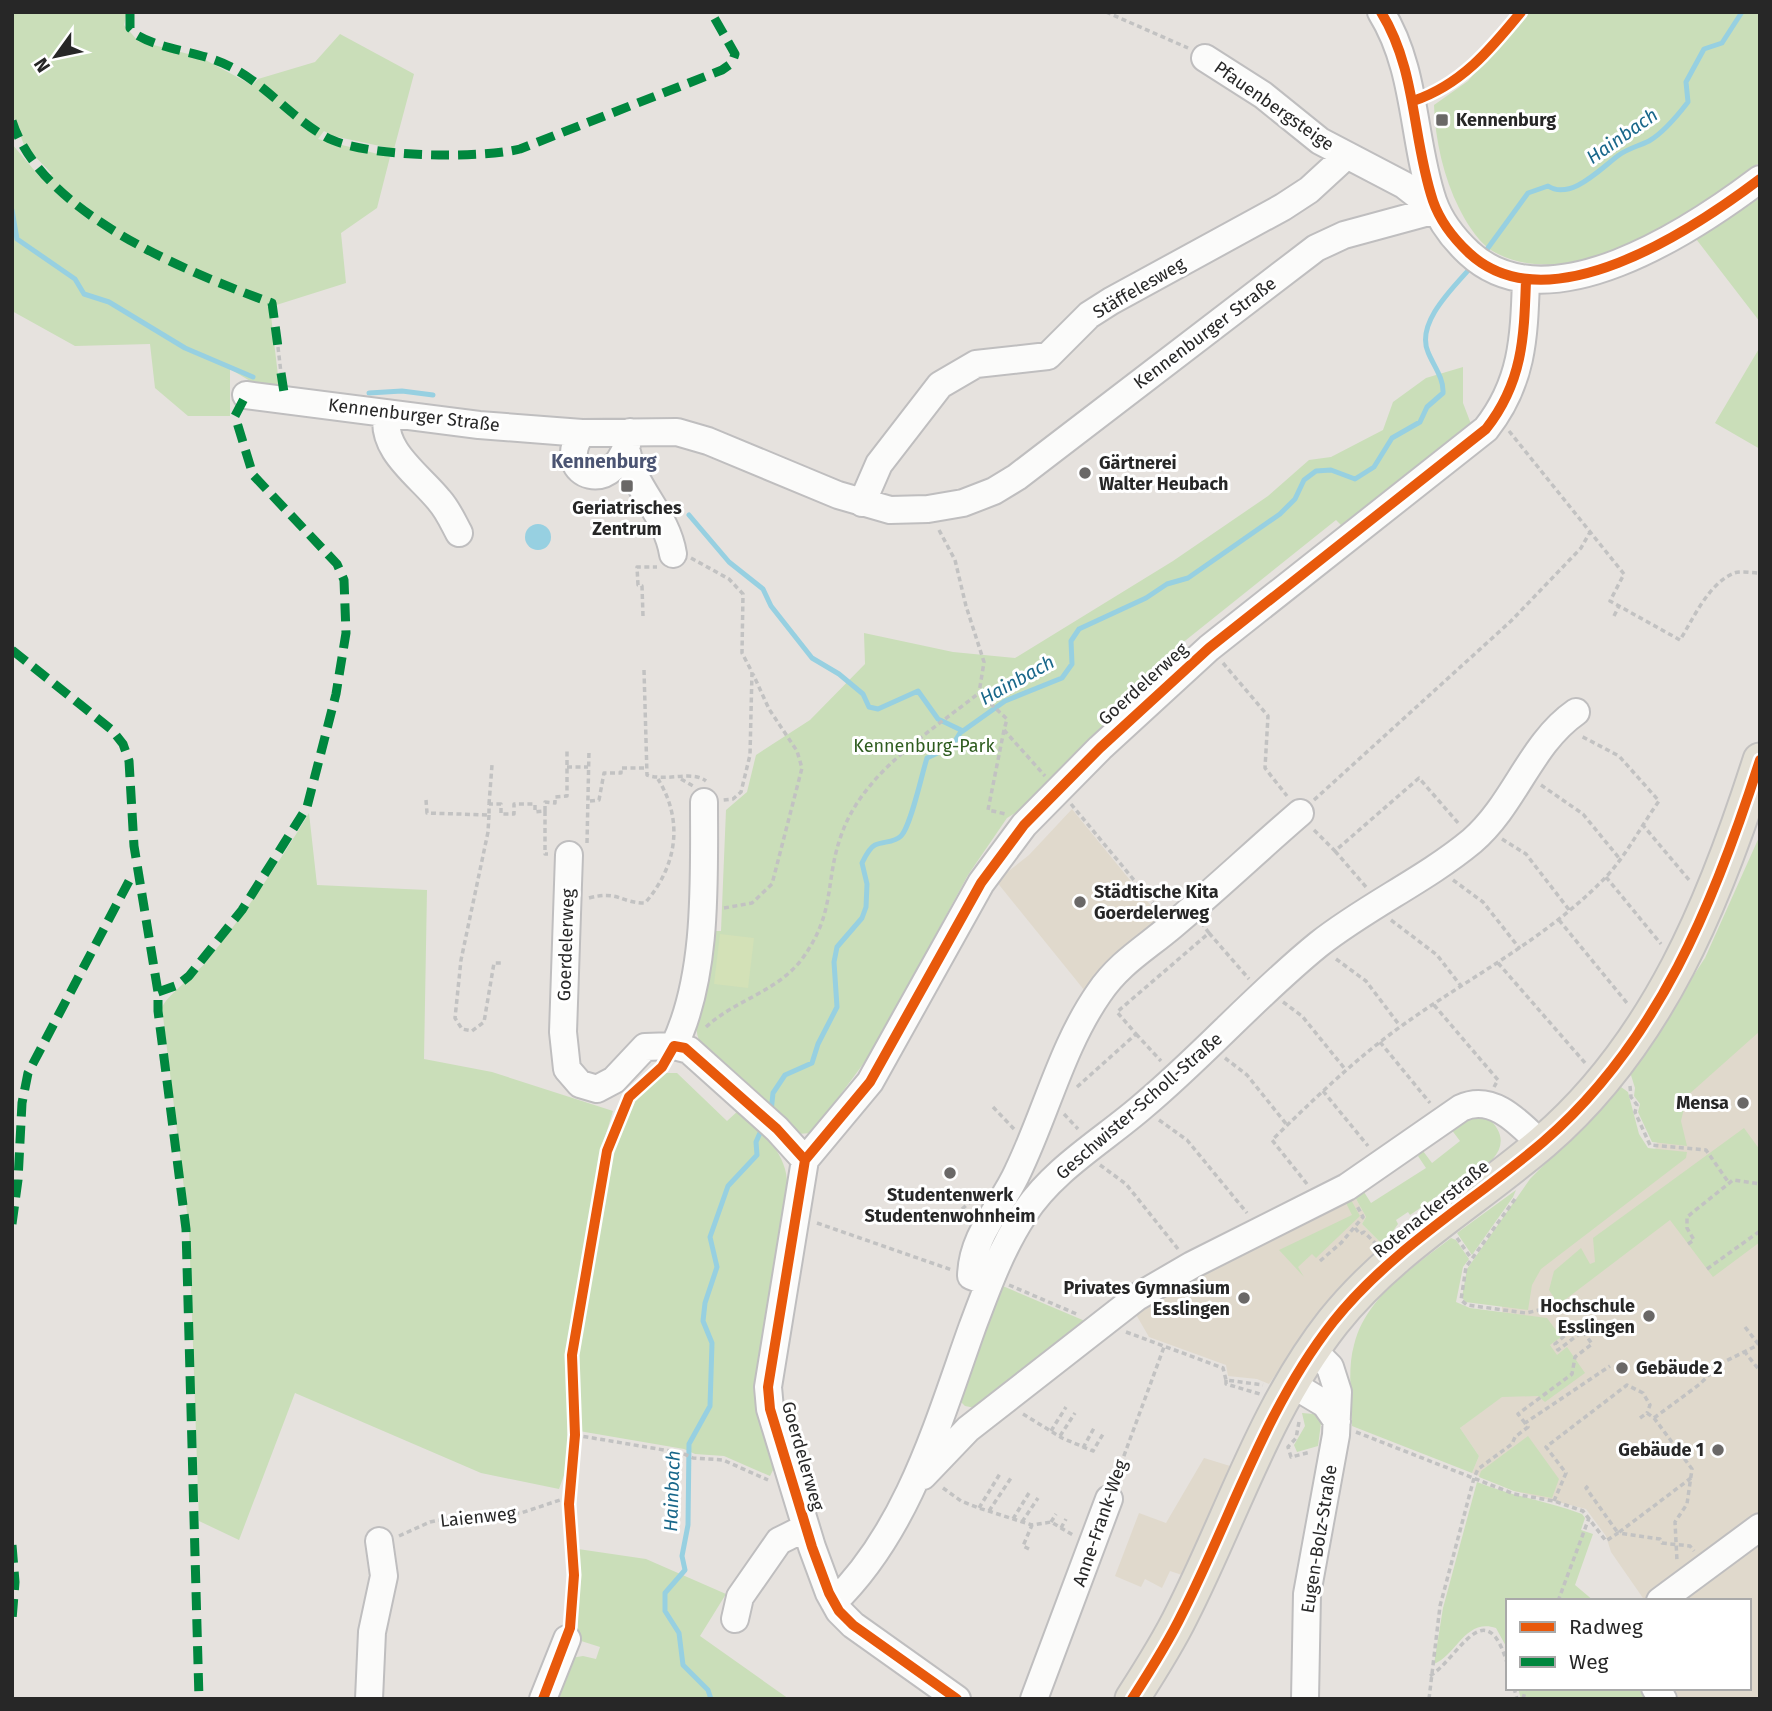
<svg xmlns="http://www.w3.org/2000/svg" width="1772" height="1711" viewBox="0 0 1772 1711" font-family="'Fira Sans',sans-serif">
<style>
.education{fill:#e0d9cc}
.green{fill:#cadeb9}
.pitch{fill:#d3e1b7}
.water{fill:#97d0e1}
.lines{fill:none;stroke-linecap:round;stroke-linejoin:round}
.stream{stroke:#97d0e1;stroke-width:5}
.minor-casing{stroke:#bfbebf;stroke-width:30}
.major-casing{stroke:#c3c1c0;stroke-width:37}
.path{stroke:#c2c2c2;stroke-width:3.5;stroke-dasharray:5 3.5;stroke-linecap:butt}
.minor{stroke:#fbfbfa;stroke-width:26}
.major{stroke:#e3dfd4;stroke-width:33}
.quiet{stroke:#00873e;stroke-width:9;stroke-dasharray:18 9;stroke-linecap:butt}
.cycleway-casing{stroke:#fff;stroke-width:15}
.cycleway{stroke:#e8590c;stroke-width:10}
.poi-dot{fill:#6a6867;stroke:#fff;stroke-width:2.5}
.labels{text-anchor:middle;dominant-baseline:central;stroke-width:6;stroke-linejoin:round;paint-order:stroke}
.street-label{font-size:18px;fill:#272727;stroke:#fff}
.poi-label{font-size:18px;font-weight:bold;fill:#272727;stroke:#fff;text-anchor:start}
.park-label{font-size:18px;fill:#2e5c1f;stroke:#fff}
.water-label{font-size:19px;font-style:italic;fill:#19678a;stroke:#fff}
.neighbourhood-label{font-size:19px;font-weight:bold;fill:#4c5573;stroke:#fff}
</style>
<rect width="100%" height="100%" fill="#e6e2de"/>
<!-- education -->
<path class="education" d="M1072 809 1165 923 1089 996 996 881 1029 855Z
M1760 986V1699H1657L1649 1688H1749V1601H1645L1611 1552 1606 1536 1586 1509 1514 1491 1472 1473 1479 1456 1460 1428 1502 1396V1269L1653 1158 1657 1142 1658 1102Z
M1355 1197 1366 1217 1362 1224 1383 1245 1320 1312 1269 1384 1257 1379 1228 1376 1226 1365 1149 1337 1134 1311 1196 1275Z
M1204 1458 1230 1466 1182 1575 1170 1571 1162 1588 1145 1579 1141 1587 1115 1576 1139 1513 1166 1523Z"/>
<!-- green -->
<path class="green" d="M12 12H127L124 25 138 41 200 57 252 85 258 79 315 62 340 34 414 74 394 149 333 136 324 131 318 139 390 157 377 208 341 233 346 283 270 307 280 393 257 385 230 369V416H188L155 388 150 344 75 346 12 311V144L40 177 52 174 24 145 12 113Z
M1527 12H1760V162C1698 213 1576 295 1496 253 1480 245 1467 224 1459 208 1444 178 1435 140 1434 105L1468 81Z
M1760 190V322L1693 235Z
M1760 347V449L1715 423Z
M1463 367V403L1471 424 1341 525 1336 520 1156 664 1165 676 1043 796 1007 818 968 875 872 1052 812 1133 797 1134 699 1040C689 1015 705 959 709 931H721L726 810 747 792 756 755 810 720 865 664 864 633 953 652 1015 658 1173 561 1268 496 1309 460 1331 457 1383 430 1393 402 1426 378Z
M309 813 317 885 427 890 424 1059 492 1072 613 1111 606 1134 569 1338 567 1467 559 1489 481 1473 295 1393 239 1540 199 1521 189 1229 162 1008C164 998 196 974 206 962 245 913 277 866 309 813Z
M1760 835V1031L1687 1096 1681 1121 1687 1146 1652 1142 1638 1112 1640 1104 1634 1096 1635 1088 1630 1072 1705 958Z
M662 1073H677L727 1121 739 1110C756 1127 778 1144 785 1169 796 1207 765 1309 759 1354 754 1391 767 1430 775 1466L770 1476 724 1456 695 1454 684 1449 579 1431 576 1372 579 1338 612 1152 633 1100Z
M1621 1087 1628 1092 1639 1134 1648 1148 1687 1152 1686 1158 1541 1269 1532 1285 1528 1310 1465 1302 1462 1297 1467 1269 1530 1179Z
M1467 1116H1486C1532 1155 1458 1182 1433 1199 1425 1204 1418 1210 1410 1215L1408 1212 1396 1220 1398 1224 1383 1245 1362 1224 1366 1217 1355 1197 1364 1192 1371 1203 1426 1168 1418 1156 1423 1151 1432 1163 1460 1141 1451 1129Z
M1744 1128 1760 1150V1242L1713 1277 1670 1220 1566 1299 1567 1301 1560 1307 1549 1290 1554 1271 1581 1248 1590 1264 1595 1262 1593 1238Z
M1516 1190 1513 1197 1472 1255 1457 1233Z
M1350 1198 1360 1216 1316 1258 1312 1254 1298 1267 1304 1277 1279 1250 1352 1215 1345 1201Z
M1451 1238 1456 1240 1469 1259 1463 1267 1456 1302 1470 1308 1547 1318 1561 1337 1550 1345 1557 1355 1567 1347 1585 1373 1545 1402 1538 1396 1502 1397 1460 1428 1479 1456 1472 1473 1352 1426C1352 1400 1347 1370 1354 1345 1366 1296 1414 1267 1451 1238Z
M998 1284 1085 1321 975 1408 965 1406 959 1400Z
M1302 1413 1314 1414 1321 1423 1318 1446 1297 1452 1294 1445 1305 1426Z
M1528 1436 1559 1479 1552 1498 1514 1491 1479 1477 1481 1471Z
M1477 1482C1511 1496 1547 1501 1582 1514L1585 1518 1581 1530 1593 1534 1575 1585 1594 1601H1508V1650L1496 1628C1465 1618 1456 1656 1434 1664L1443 1608Z
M578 1549 646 1559 726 1594 700 1636 789 1699H556L571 1658 583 1656 596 1659 600 1647 578 1640Z
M1518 1688H1649L1657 1699H1521Z"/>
<!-- pitch -->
<path class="pitch" d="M720 934 754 938 748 988 714 984Z"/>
<!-- water -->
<path class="water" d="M525 537a13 13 0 1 1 26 0a13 13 0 1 1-26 0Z"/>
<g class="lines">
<!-- stream -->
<path class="stream" d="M12 210 17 239 75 279 84 294 109 302 185 348 253 377
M1485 252 1528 193 1548 186C1571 201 1601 168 1619 155 1629 148 1639 146 1649 141 1663 133 1678 115 1688 102L1686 82 1704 49 1722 43 1742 12
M369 393 402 391 433 395
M689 515 729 562 763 589 771 606 812 658 839 674 863 694 869 707 878 709 918 691 938 719 963 731
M771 1112 773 1093 785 1075 812 1063 818 1044 837 1007 834 962 837 947 862 918 866 907 867 884 862 863C865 857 869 848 875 845 884 841 894 843 901 836 911 826 922 773 927 758L952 746 960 733 1005 701 1062 678 1072 664 1071 641 1079 629 1146 598 1167 584 1188 578 1280 514 1295 499 1304 480 1316 471 1331 470 1355 479 1374 467 1392 438 1420 422 1427 407 1443 393C1444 378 1433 365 1428 352 1415 322 1456 285 1473 265
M711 1699 708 1690 683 1665 679 1633 665 1611V1593L685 1570 682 1556 688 1525 689 1444 710 1406 712 1343 703 1321 705 1303 717 1267 710 1237 728 1186 757 1155 756 1142 763 1126"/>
<defs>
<path id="minor" d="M1381 12C1417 70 1412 139 1433 201 1440 221 1453 238 1469 253 1548 326 1691 231 1760 179
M1205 58 1263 95 1320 141 1404 185 1436 210
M246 395 479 425 582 433 677 432 708 441 838 495 890 510 928 509 963 503 994 491 1017 477 1316 248 1344 235 1436 210
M387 414C380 450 419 475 439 500 448 510 453 522 459 533
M582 433C551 476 618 502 630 432
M627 452C634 489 667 515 673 554
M862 503 879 464 940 385 976 364 1048 356 1089 315 1111 301 1283 207 1309 190 1346 156
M569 855 563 1032 567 1069 580 1084 597 1089 614 1080 645 1047 674 1046 689 1050 777 1129 805 1160
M674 1046C708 976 704 879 704 802
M989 1283 971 1276C972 1234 1002 1207 1018 1171 1046 1113 1062 1046 1099 993 1119 963 1146 948 1173 925 1216 889 1257 850 1300 813
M1290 1383 1325 1404 1337 1421
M923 1476 968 1429 1137 1297 1192 1265 1347 1187 1461 1108C1493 1093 1519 1123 1541 1144
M1660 1601 1760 1527
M834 1602C908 1530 938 1423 972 1328 987 1288 1001 1249 1024 1214 1053 1169 1104 1140 1143 1106 1204 1055 1257 994 1319 944 1367 906 1425 880 1472 841 1515 804 1530 744 1576 712
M735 1619 740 1597 779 1541 805 1528
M1655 1688 1663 1699
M369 1699 372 1632 384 1576 379 1541
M543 1699 567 1639
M957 1699 853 1625 839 1611 829 1593 812 1547 770 1409 768 1387 805 1160 870 1082 981 883 1024 825 1100 748 1209 648 1486 429C1523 382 1524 337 1526 280
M1034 1699 1109 1499
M1305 1699 1307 1594 1336 1435 1338 1392 1330 1367 1312 1349"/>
<path id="major" d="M1132 1699C1150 1671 1168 1643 1182 1614 1232 1516 1264 1410 1333 1322 1391 1249 1473 1202 1543 1142 1658 1043 1715 901 1760 760"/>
</defs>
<!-- minor casing -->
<use href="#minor" class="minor-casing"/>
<!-- major casing -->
<use href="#major" class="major-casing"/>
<!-- path -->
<path class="path" d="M1106 12 1188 48
M278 347 281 373
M1509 431 1624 574 1610 601 1680 640C1693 619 1708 585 1732 574 1739 570 1751 573 1760 573
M939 530 955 560 966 606 984 662 979 693 1007 719 1004 730 1045 776
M691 558 729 579 743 594 742 653 752 672 750 755 741 792 733 799 723 800
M643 616 642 586 638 585 637 567H657
M1614 616 1619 606
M1223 663 1268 716 1265 768 1287 796
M644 670 647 775C667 782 692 770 706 781
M1004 730 988 810 1006 814
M567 767H588
M681 779 693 786
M1541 785 1583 814 1619 858
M426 800 427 813 489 815V804H501V814H514V804H535V812L545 811V854H548
M1314 800 1511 621 1581 548 1590 532
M590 801 599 800 604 773H621V768H647
M489 804 492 765
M1071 804 1158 909
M545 811V802L555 803V797L567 796V750
M489 815 488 832 461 960 455 1018 462 1029 472 1031 484 1022 494 963H501
M1642 824 1690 881
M1314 830 1335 851 1419 778 1459 824
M1502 839 1526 854 1570 911
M587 843 589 750
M1335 851 1366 887
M1606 877 1661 944
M1453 880 1483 902 1520 949
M589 898C619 890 620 903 645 903 677 866 684 821 658 779
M724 908 752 903 772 884 802 768 797 751 769 709 753 674
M1391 920 1437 955 1461 986
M1559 920 1627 1003
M1209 933 1249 979
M1336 959 1366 981 1400 1026
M1498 963 1586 1064
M1283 1002 1302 1016 1345 1069
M1434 1005 1498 1080 1494 1087
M706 1027C735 1000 777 992 802 959 837 911 824 881 842 833 864 772 930 732 979 693
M1136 1034 1161 1061
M1380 1042 1430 1103
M1225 1058 1247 1075 1287 1125
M1630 1086 1631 1097 1637 1105 1635 1112 1650 1145 1706 1150 1729 1183
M1077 1087 1136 1034 1117 1012 1209 933 1203 925
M1323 1091 1368 1146
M993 1107 1014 1129
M1064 1114 1078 1129
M1159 1120 1187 1140 1247 1213
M1100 1165 1126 1184 1178 1249
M1307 1184 1272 1140C1313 1100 1353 1061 1400 1027 1468 978 1544 940 1603 880 1625 858 1641 826 1659 801L1619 756 1581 736
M1515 1199 1466 1267 1461 1300 1467 1305 1526 1313 1548 1308
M962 1209 979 1194
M817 1223 952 1270
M1355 1228 1360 1234 1364 1232 1375 1243
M1457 1238 1471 1258
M1688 1244 1694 1240 1687 1228V1217L1733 1180 1760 1184
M1320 1261 1341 1243 1363 1217 1356 1204
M1707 1269 1760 1231
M1009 1285 1079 1315
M1745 1327 1759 1345
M1126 1332 1223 1368 1226 1380 1263 1385
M1744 1351 1760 1371
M1226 1380V1384L1260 1394
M1023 1414 1062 1438 1093 1451 1103 1434
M1640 1418 1647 1413 1654 1418 1692 1469 1687 1504 1675 1522 1677 1561
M1654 1418 1700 1384 1720 1364 1760 1344
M1299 1422 1296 1438 1288 1447 1291 1457 1311 1452
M1525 1423 1518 1414 1572 1374 1575 1357 1592 1344 1583 1331 1558 1350 1555 1344 1582 1321
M1051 1431 1066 1407
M1356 1432 1514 1494 1554 1501 1583 1511 1606 1541 1618 1533 1660 1539 1662 1543 1690 1546 1694 1551
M575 1435 682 1453 693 1458 723 1460 768 1480
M1060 1436 1075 1413
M1083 1448 1094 1428
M1115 1480 1164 1347
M1588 1486 1586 1488 1618 1533 1691 1478
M943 1488 961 1501 979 1508 1032 1525 1051 1522 1073 1535
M1554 1501 1566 1473 1546 1447 1627 1385 1643 1393 1650 1405 1647 1413
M979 1508 1001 1472
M989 1511 1011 1478
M1013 1519 1029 1493
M1022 1522 1038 1498
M1051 1522 1056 1514
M1061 1528 1066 1519
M399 1536 430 1522 460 1516 521 1513 569 1497
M1029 1549 1023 1546 1032 1525
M1558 1601 1589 1518
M1430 1676C1459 1658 1486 1589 1508 1666
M1514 1688 1517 1699
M1429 1699 1440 1606 1474 1478 1478 1469 1512 1444 1515 1437 1528 1427 1525 1423 1610 1366
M1523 1699 1526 1688"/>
<!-- minor -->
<use href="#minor" class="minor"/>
<!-- major -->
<use href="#major" class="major"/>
<!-- quiet -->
<path class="quiet" d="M130 12V28L137 35C164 51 200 51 229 66 265 84 290 116 324 136 360 158 480 159 520 149L722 70 732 63 735 54 711 12
M12 121C42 214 187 272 272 303L278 347
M281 373 285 399
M12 650 112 730 123 744 129 761 134 846 158 992V1011L186 1229 199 1699
M158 992 178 985 189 976 242 910 307 807 336 694 346 633 344 580 337 564 253 475 235 416 246 395
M12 1224 18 1180 22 1103 28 1073 129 881 139 874
M12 1545 15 1582 12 1620"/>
<defs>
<path id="cycleway" d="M1381 12C1417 70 1412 139 1433 201 1440 221 1453 238 1469 253 1548 326 1691 231 1760 179
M1413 101C1461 85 1490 50 1521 12
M543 1699 570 1628 574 1575 569 1504 575 1435 572 1355 607 1151 629 1097 662 1067 674 1046 685 1048 777 1129 805 1160
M957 1699 853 1625 839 1611 829 1593 812 1547 770 1409 768 1387 805 1160 870 1082 981 883 1024 825 1100 748 1209 648 1486 429C1523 382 1524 337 1526 280
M1132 1699C1150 1671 1168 1643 1182 1614 1232 1516 1264 1410 1333 1322 1391 1249 1473 1202 1543 1142 1658 1043 1715 901 1760 760"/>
</defs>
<!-- cycleway casing -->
<use href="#cycleway" class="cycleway-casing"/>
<!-- cycleway -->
<use href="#cycleway" class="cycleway"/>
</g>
<!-- markers -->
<g class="poi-dot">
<rect x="1435" y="113" width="14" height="14" rx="3.5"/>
<circle cx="1085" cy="473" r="7"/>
<rect x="620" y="479" width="14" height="14" rx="3.5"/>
<circle cx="1080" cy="902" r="7"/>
<circle cx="1743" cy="1103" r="7"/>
<circle cx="950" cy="1173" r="7"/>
<circle cx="1244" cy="1298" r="7"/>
<circle cx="1649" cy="1316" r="7"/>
<circle cx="1622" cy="1368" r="7"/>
<circle cx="1718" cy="1450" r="7"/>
</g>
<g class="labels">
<!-- street labels -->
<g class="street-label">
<text transform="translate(1274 106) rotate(35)">Pfauenbergsteige</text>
<text transform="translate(1139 288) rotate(-30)">Stäffelesweg</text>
<text transform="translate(1205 333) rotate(-37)">Kennenburger Straße</text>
<text transform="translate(414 415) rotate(7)">Kennenburger Straße</text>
<text transform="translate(1143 684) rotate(-42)">Goerdelerweg</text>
<text transform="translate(566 945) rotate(-88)">Goerdelerweg</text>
<text transform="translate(1139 1106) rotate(-41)">Geschwister-Scholl-Straße</text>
<text transform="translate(1431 1209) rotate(-39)">Rotenackerstraße</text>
<text transform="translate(803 1456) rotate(74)">Goerdelerweg</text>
<text transform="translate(478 1517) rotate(-6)">Laienweg</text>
<text transform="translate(1100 1523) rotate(-71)">Anne-Frank-Weg</text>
<text transform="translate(1319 1539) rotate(-81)">Eugen-Bolz-Straße</text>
</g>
<!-- poi labels -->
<g class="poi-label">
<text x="1456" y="120">Kennenburg</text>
<text x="1099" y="463">Gärtnerei<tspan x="1099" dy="21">Walter Heubach</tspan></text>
<text x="627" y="508" text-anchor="middle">Geriatrisches<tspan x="627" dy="21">Zentrum</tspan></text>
<text x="1094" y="892">Städtische Kita<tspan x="1094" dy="21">Goerdelerweg</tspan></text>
<text x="1729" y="1103" text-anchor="end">Mensa</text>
<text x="950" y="1195" text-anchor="middle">Studentenwerk<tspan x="950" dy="21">Studentenwohnheim</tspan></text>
<text x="1230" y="1288" text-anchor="end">Privates Gymnasium<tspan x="1230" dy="21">Esslingen</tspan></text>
<text x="1635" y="1306" text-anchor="end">Hochschule<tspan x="1635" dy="21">Esslingen</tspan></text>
<text x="1636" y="1368">Gebäude 2</text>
<text x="1704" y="1450" text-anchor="end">Gebäude 1</text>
</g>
<!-- park labels -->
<g class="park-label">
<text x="924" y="746">Kennenburg-Park</text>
</g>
<!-- water labels -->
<g class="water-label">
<text transform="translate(1622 136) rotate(-35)">Hainbach</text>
<text transform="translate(1017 680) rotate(-29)">Hainbach</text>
<text transform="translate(672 1491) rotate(-88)">Hainbach</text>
</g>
<!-- neighbourhood labels -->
<g class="neighbourhood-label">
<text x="604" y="461">Kennenburg</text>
</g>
</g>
<!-- border -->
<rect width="1772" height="1711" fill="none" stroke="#272727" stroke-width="28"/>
<!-- legend -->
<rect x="1506" y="1599" width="245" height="91" fill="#ffffff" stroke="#a9a9a9" stroke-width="2"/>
<rect x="1520" y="1622" width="35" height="10" fill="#e8590c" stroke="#a9a9a9" stroke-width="2"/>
<text x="1569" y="1634" font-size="21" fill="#272727">Radweg</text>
<rect x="1520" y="1657" width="35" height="10" fill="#00873e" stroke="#a9a9a9" stroke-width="2"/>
<text x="1569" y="1669" font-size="21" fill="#272727">Weg</text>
<!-- north arrow -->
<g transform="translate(56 56) rotate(237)" stroke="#ffffff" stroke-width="5" paint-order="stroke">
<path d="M0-5L12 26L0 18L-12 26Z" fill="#272727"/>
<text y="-10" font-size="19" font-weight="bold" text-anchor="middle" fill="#272727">N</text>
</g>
</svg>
